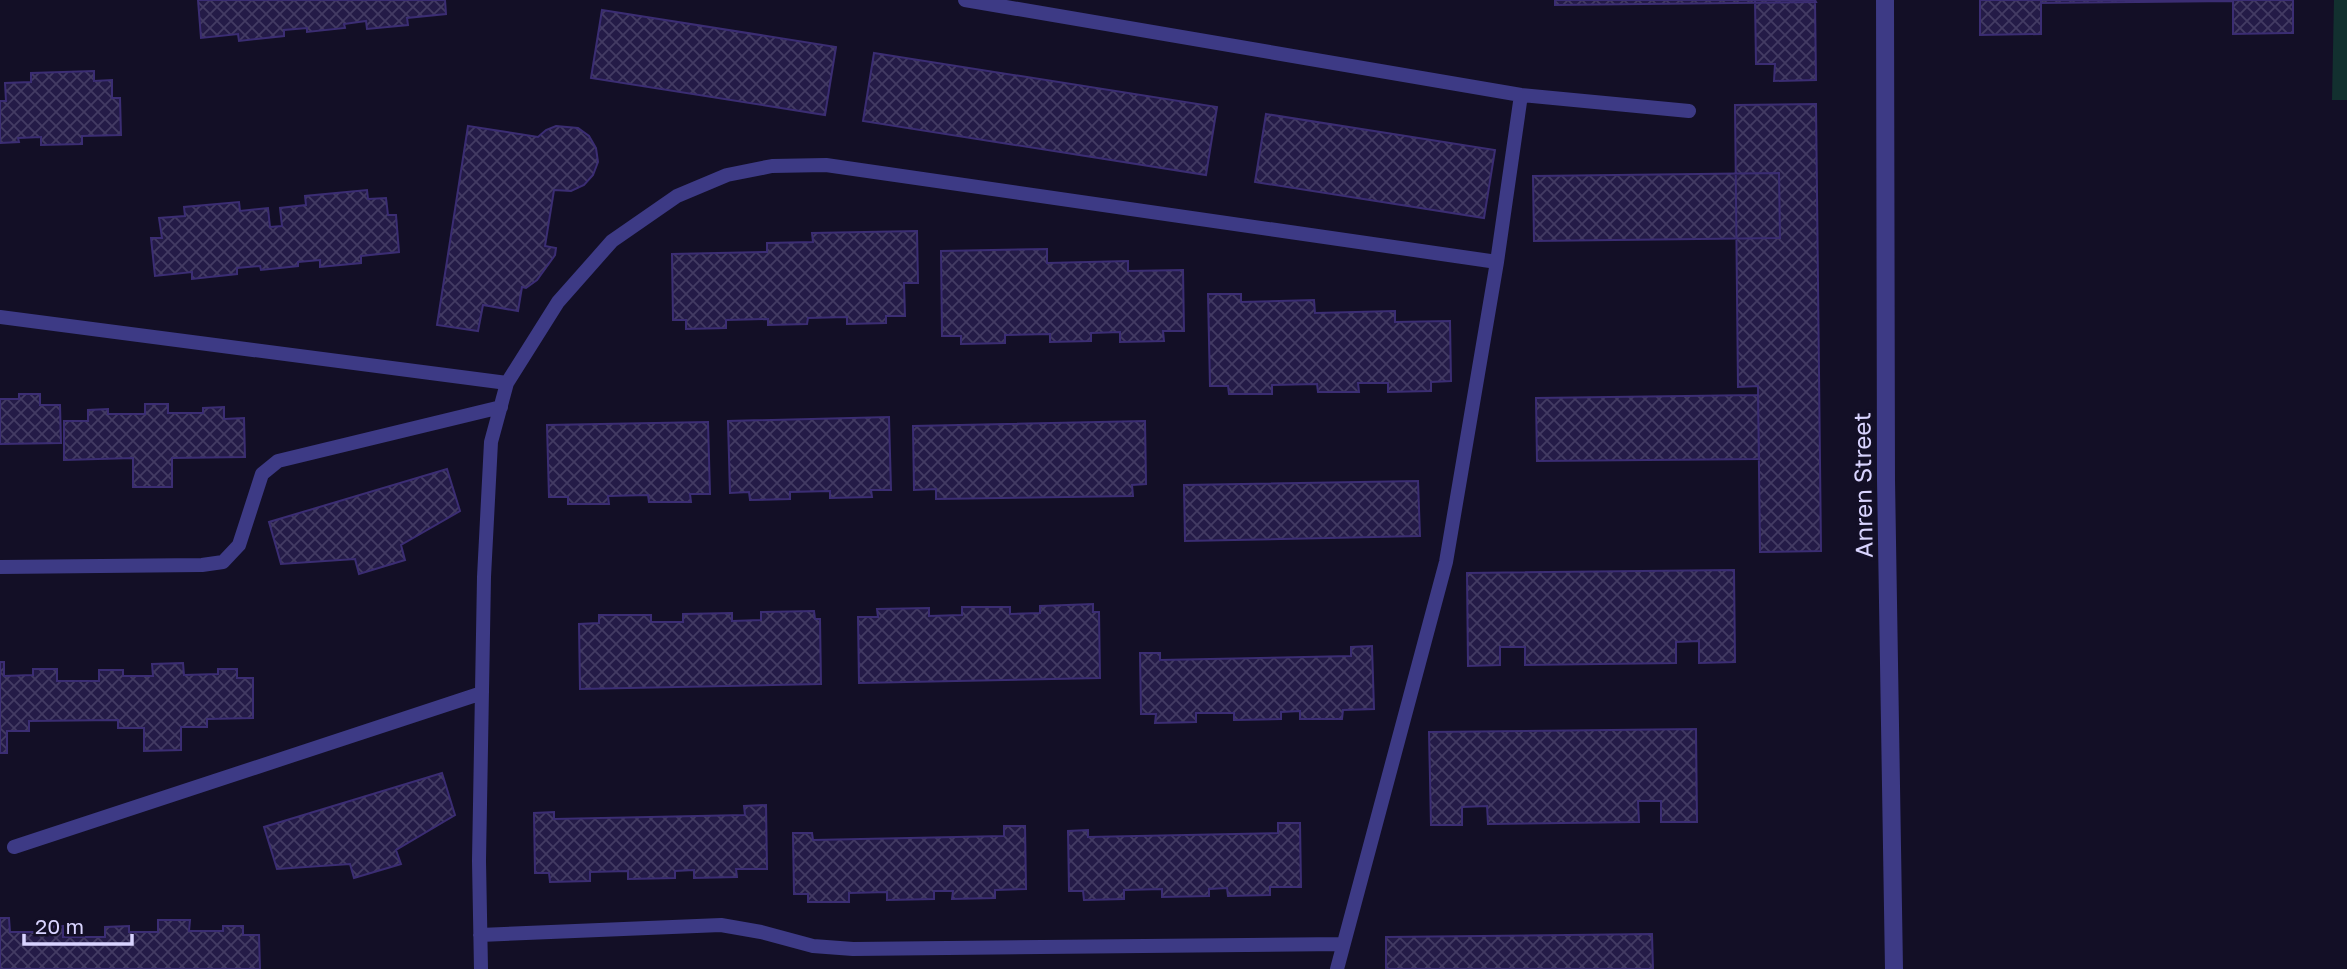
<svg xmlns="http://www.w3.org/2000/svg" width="2347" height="969" viewBox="0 0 2347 969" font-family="'Golos Text',sans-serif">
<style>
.garden{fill:#12302f}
.building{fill:url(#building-cross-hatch);stroke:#3b2d73;stroke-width:2}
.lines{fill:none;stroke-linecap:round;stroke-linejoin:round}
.service{stroke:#3d3a85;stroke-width:14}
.tertiary{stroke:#3d3a85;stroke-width:18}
.labels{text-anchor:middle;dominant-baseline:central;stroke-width:7;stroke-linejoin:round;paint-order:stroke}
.street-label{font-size:24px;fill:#d9d4ff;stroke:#130f26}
</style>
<defs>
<pattern id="building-cross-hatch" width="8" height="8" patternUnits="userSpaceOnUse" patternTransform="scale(1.75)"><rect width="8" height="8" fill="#241b47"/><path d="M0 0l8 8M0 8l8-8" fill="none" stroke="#433b63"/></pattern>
</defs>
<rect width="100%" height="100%" fill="#130f26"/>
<!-- garden -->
<path class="garden" d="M2334 0H2347V100H2332Z"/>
<!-- building -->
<path class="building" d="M198 0H445L446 14 407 18 408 25 367 29 366 21 344 24 345 28 307 32V28L284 30V36L239 41 238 34 201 38Z
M1555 0H1815L1816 2 1555 5Z
M1755 0H1815L1816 80 1774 81 1775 64H1756Z
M1980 0H2041V34L1980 35Z
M2041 0H2293V33L2233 34V1L2041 3Z
M602 10 836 47 825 115 591 78Z
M874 53 1217 107 1206 175 863 121Z
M94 71V81L112 80V98H120L121 135 82 136V144L41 145V137L18 138 19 142 0 143V101H6L5 83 31 82V73Z
M1816 104 1821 551 1760 552 1758 386 1738 387 1735 105Z
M1266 114 1495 150 1484 218 1255 182Z
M468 126 538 137 546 130 556 126 578 128 589 136 596 148 598 162 593 175 584 185 571 191 554 190 545 246 556 248 555 255 537 280 526 288 522 287 518 311 483 305 478 331 437 325Z
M1779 173 1780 238 1534 241 1533 176Z
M367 190 368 199 386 198 388 215H396L399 252 361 256V263L320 267V260L298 262V266L261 270 260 266 237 268V274L192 279V272L155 276 151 238H162L159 218 185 216 184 207 239 202 240 211 268 208 270 227 282 226 280 208 306 205 305 196Z
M917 231 918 283H904L905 316H886V323L847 324V317L808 318 807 324 768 325V319L726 320V328L686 329V320H673L672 254 767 252V243L813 242 812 233Z
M1047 249V263L1128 261V271L1183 270 1184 331H1163L1164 341 1120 342V332L1091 333V341L1050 342V334L1005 335V343L961 344V336H942L941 251Z
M1208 294H1241V302L1314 300 1315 313 1395 311V322L1450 321 1451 381 1431 382V391L1388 392V383H1358L1359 392H1318L1317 384 1272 385V394H1229L1228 386H1210Z
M19 394H40V405H60L61 443 0 444V399H19Z
M1758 395 1759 459 1537 461 1536 398Z
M145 404H168V413H203V408L224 407V419L244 418 245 457 172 458V487H133V458L64 460V421H88V410L108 409V414H145Z
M889 417 891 490H871L872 497 830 498V491L790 492V499L750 500 749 492 730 493 728 421Z
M1145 421 1146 484 1132 485 1133 496 936 499V489L914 490 913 426Z
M708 422 710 494H690L691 502H649L648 495 608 496 609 504H568V497H549L547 425Z
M447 469 460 511 401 545 405 560 359 574 355 559 281 564 269 522Z
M1418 481 1420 536 1185 541 1184 485Z
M1734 570 1735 662 1699 663V641L1676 642V663L1525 665V647H1500V665L1468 666 1467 573Z
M1093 604V612H1099L1100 678 859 683 858 617H878L877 609 929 608V616L962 615V607H1010V614L1040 613V606Z
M814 611 815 619H820L821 684 580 689 579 624 599 623V615H651V622H683V614L732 613V621L761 620V612Z
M1372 646 1374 709 1343 710 1342 719H1300V711L1281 712V719L1234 720V713H1196V722L1155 723 1156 714H1141L1140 653H1160V660L1351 656V647Z
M0 662H4V676L33 675V669H57V681H99V670H123V676H153L152 664 183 663 184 675 218 674V669H237V678H253V718L207 719V727H181V750L144 751V728H118V720L29 721V731H7V753H0Z
M1696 729 1697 822H1661V801H1638L1639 822 1488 824 1487 806 1462 807V825H1431L1429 732Z
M442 773 455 815 396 850 401 864 354 878 350 864 277 869 264 827Z
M766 805 767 869H736L737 877 694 878V870L675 871V878L628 879V871L590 872V881L550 882 549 873H535L534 813 554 812V819L745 815 744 806Z
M1278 823H1300L1301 887H1270V895L1228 896 1227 888 1209 889V896L1162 897V889L1124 890V899L1084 900 1083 891H1069L1068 831 1088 830V837L1278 833Z
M1004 826H1025L1026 889 995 890V898L952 899 953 891H934V899L887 900V892L849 893V902H808V894H794L793 833H812L813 840 1004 836Z
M0 918H9L10 932H40L39 927 63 926V937H105V927L129 926V932H158V920H190L189 931H223V926H243V935H259L260 969H0Z
M1652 934 1653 969H1386V937Z"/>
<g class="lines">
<!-- service -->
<path class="service" d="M965 0 1521 95 1689 111
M0 317 507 383
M0 567 202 565 223 562 239 545 262 474 278 461 501 407
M14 847 482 693
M480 935 721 925 761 932 813 946 853 949 1343 944
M481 969 479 861 484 577 491 442 507 383 558 302 612 241 677 196 727 175 772 166 826 165 1497 262
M1337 969 1446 562 1497 262 1521 95"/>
<!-- tertiary -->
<path class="tertiary" d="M1885 0 1886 480 1894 969"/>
</g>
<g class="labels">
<!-- street labels -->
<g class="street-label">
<text transform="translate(1862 485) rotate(-91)">Anren Street</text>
</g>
</g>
<!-- scale -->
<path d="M24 934v10h108v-10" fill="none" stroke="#d9d4ff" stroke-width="3.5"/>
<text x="35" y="934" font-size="21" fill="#d9d4ff" stroke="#130f26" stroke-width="5" paint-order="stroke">20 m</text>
</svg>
